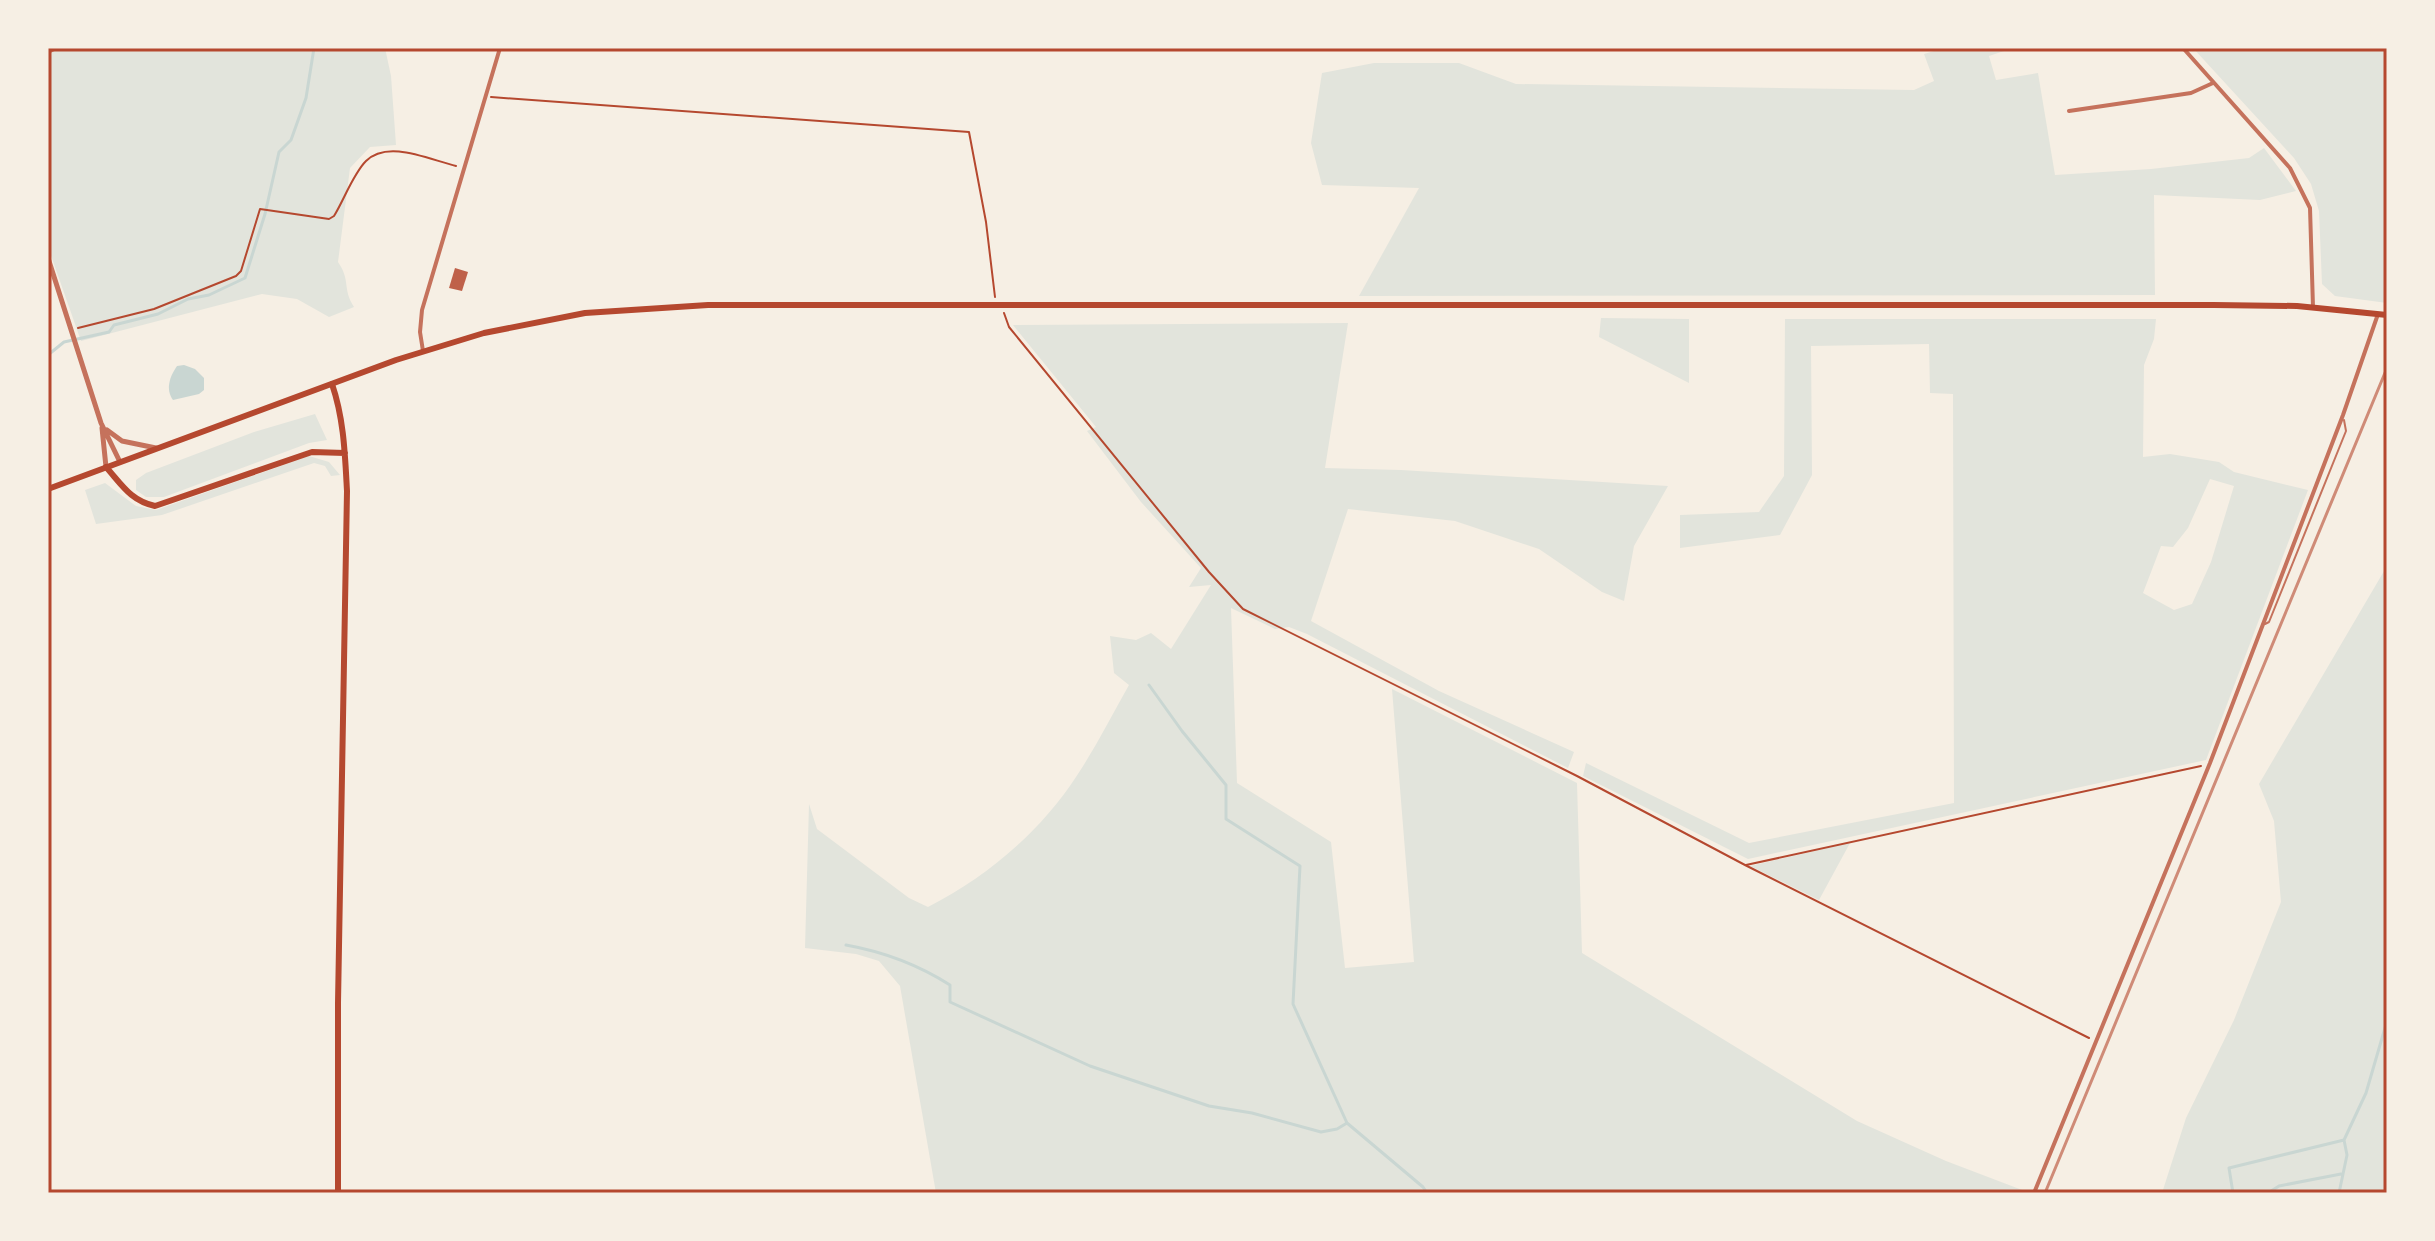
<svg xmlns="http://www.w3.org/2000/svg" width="2435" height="1241" viewBox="0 0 2435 1241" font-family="Cabin,sans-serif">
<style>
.green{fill:#e2e4dc;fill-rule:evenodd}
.water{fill:#c9d6d2}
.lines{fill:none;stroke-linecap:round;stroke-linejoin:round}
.stream{stroke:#c9d6d2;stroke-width:3}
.building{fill:#bf614a}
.path{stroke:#b5482f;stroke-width:2}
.service{stroke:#c5725c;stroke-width:2}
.minor{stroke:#c5725c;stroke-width:4}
.tertiary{stroke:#c5725c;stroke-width:5}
.secondary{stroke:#b5482f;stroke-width:6}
.primary{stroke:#b5482f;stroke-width:6}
.rail{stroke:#cf8b77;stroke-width:3}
.neatline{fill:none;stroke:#b5482f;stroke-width:3}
</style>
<rect width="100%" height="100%" fill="#f6efe4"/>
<!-- green -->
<path class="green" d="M48 48H385L391 76 396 145 370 147 350 168 338 262C351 281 342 288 354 307L329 317 297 299 262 294 81 341 48 247Z
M1944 48H2013L1989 56 1996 80 2038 73 2055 175 2151 169 2249 158 2264 148 2296 191 2260 200 2154 195 2155 295 1359 296 1419 188 1322 185 1311 143 1322 73 1374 63H1459L1516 84 1914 90 1934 81 1924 54Z
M2193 48H2387V303L2335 296 2322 284 2319 211 2311 184 2294 158Z
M1601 318 1689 319V383L1599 337Z
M1785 319H2156L2154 339 2144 365 2143 457 2170 454 2219 462 2234 472 2308 490 2206 760 1748 859 1583 776 1586 763 1749 843 1954 803 1953 394 1930 393 1929 344 1811 346 1812 475 1780 535 1680 548V515L1759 512 1784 476ZM2210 479 2234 486 2211 562 2192 604 2174 610 2143 593 2161 546 2173 547 2188 528Z
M1348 323 1325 468 1401 470 1668 486 1634 546 1624 601 1602 592 1539 549 1455 521 1348 509 1311 621 1439 691 1574 752 1568 768 1307 634 1289 627 1275 629 1231 608 1237 783 1331 842 1345 968 1414 962 1392 689 1577 783 1582 953 1857 1121 1946 1161 2030 1193H936L900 986 879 961 856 954 805 948 809 804 817 829 909 898 928 907C987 877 1040 832 1076 777 1096 747 1112 715 1129 685L1114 673 1110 636 1136 640 1151 633 1171 649 1211 585 1189 587 1201 568 1141 502 1087 431 1096 427 1013 325Z
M315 414 327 440 309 443 164 497H146L136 490V480L146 473 254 432Z
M309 456 329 462 340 475 331 476 325 466 314 463 162 515 96 524 85 490 105 483 136 506 156 510Z
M2387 566V1193H2162L2186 1118 2234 1020 2281 902 2274 821 2259 784Z
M1850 843 1819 900 1750 866Z"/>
<!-- water -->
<path class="water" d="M184 365 195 369 204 378V390L199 394 173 400C165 389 170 376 177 366Z"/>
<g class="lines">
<!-- stream -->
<path class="stream" d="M48 355 64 342 109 332 114 325 158 314 188 299 209 295 245 278 265 214 279 152 291 140 306 98 314 48
M1149 685 1182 731 1226 785V819L1300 866 1293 1004 1347 1123 1423 1187 1427 1193
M846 945C885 952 917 964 950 985V1002L1090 1066 1209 1106 1252 1113 1321 1132 1337 1129 1347 1123
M2233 1193 2229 1168 2344 1140
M2268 1193 2279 1186 2341 1174
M2339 1193 2347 1155 2344 1140 2366 1093 2387 1021"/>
</g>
<!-- building -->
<path class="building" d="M455 268 468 272 462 291 449 288Z"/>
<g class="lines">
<!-- path -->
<path class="path" d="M491 97 969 132 986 222 995 297
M1004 313 1009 327 1209 572 1243 609 1577 776 1745 865 2089 1038
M78 328 154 309 236 276 241 271 260 209 329 219 334 216C344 200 353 174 366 161 388 139 430 160 456 166
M1746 865 2201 766"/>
<!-- service -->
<path class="service" d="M2265 624 2269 622 2346 431 2344 420"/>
<!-- minor -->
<path class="minor" d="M2183 48 2290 168 2310 208 2313 307
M48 52 56 48
M2069 111 2191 93 2213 83
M423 351 420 332 422 310 500 48
M2034 1193 2210 763 2343 415 2378 314"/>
<!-- tertiary -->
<path class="tertiary" d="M48 258 101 423 120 462
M102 428 106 467
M107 430 122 441 156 448"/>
<!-- secondary -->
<path class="secondary" d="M332 384C344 419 345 455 347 491L338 1003V1193
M106 467C122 485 131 501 155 506L312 452 345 453"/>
<!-- primary -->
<path class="primary" d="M48 489 396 360 484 333 585 313 708 305H2214L2297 306 2387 315"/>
<!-- rail -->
<path class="rail" d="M2045 1193 2387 368"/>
</g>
<!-- border -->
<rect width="2435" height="1241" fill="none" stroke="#f6efe4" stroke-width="100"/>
<rect x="50" y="50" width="2335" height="1141" class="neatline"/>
</svg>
